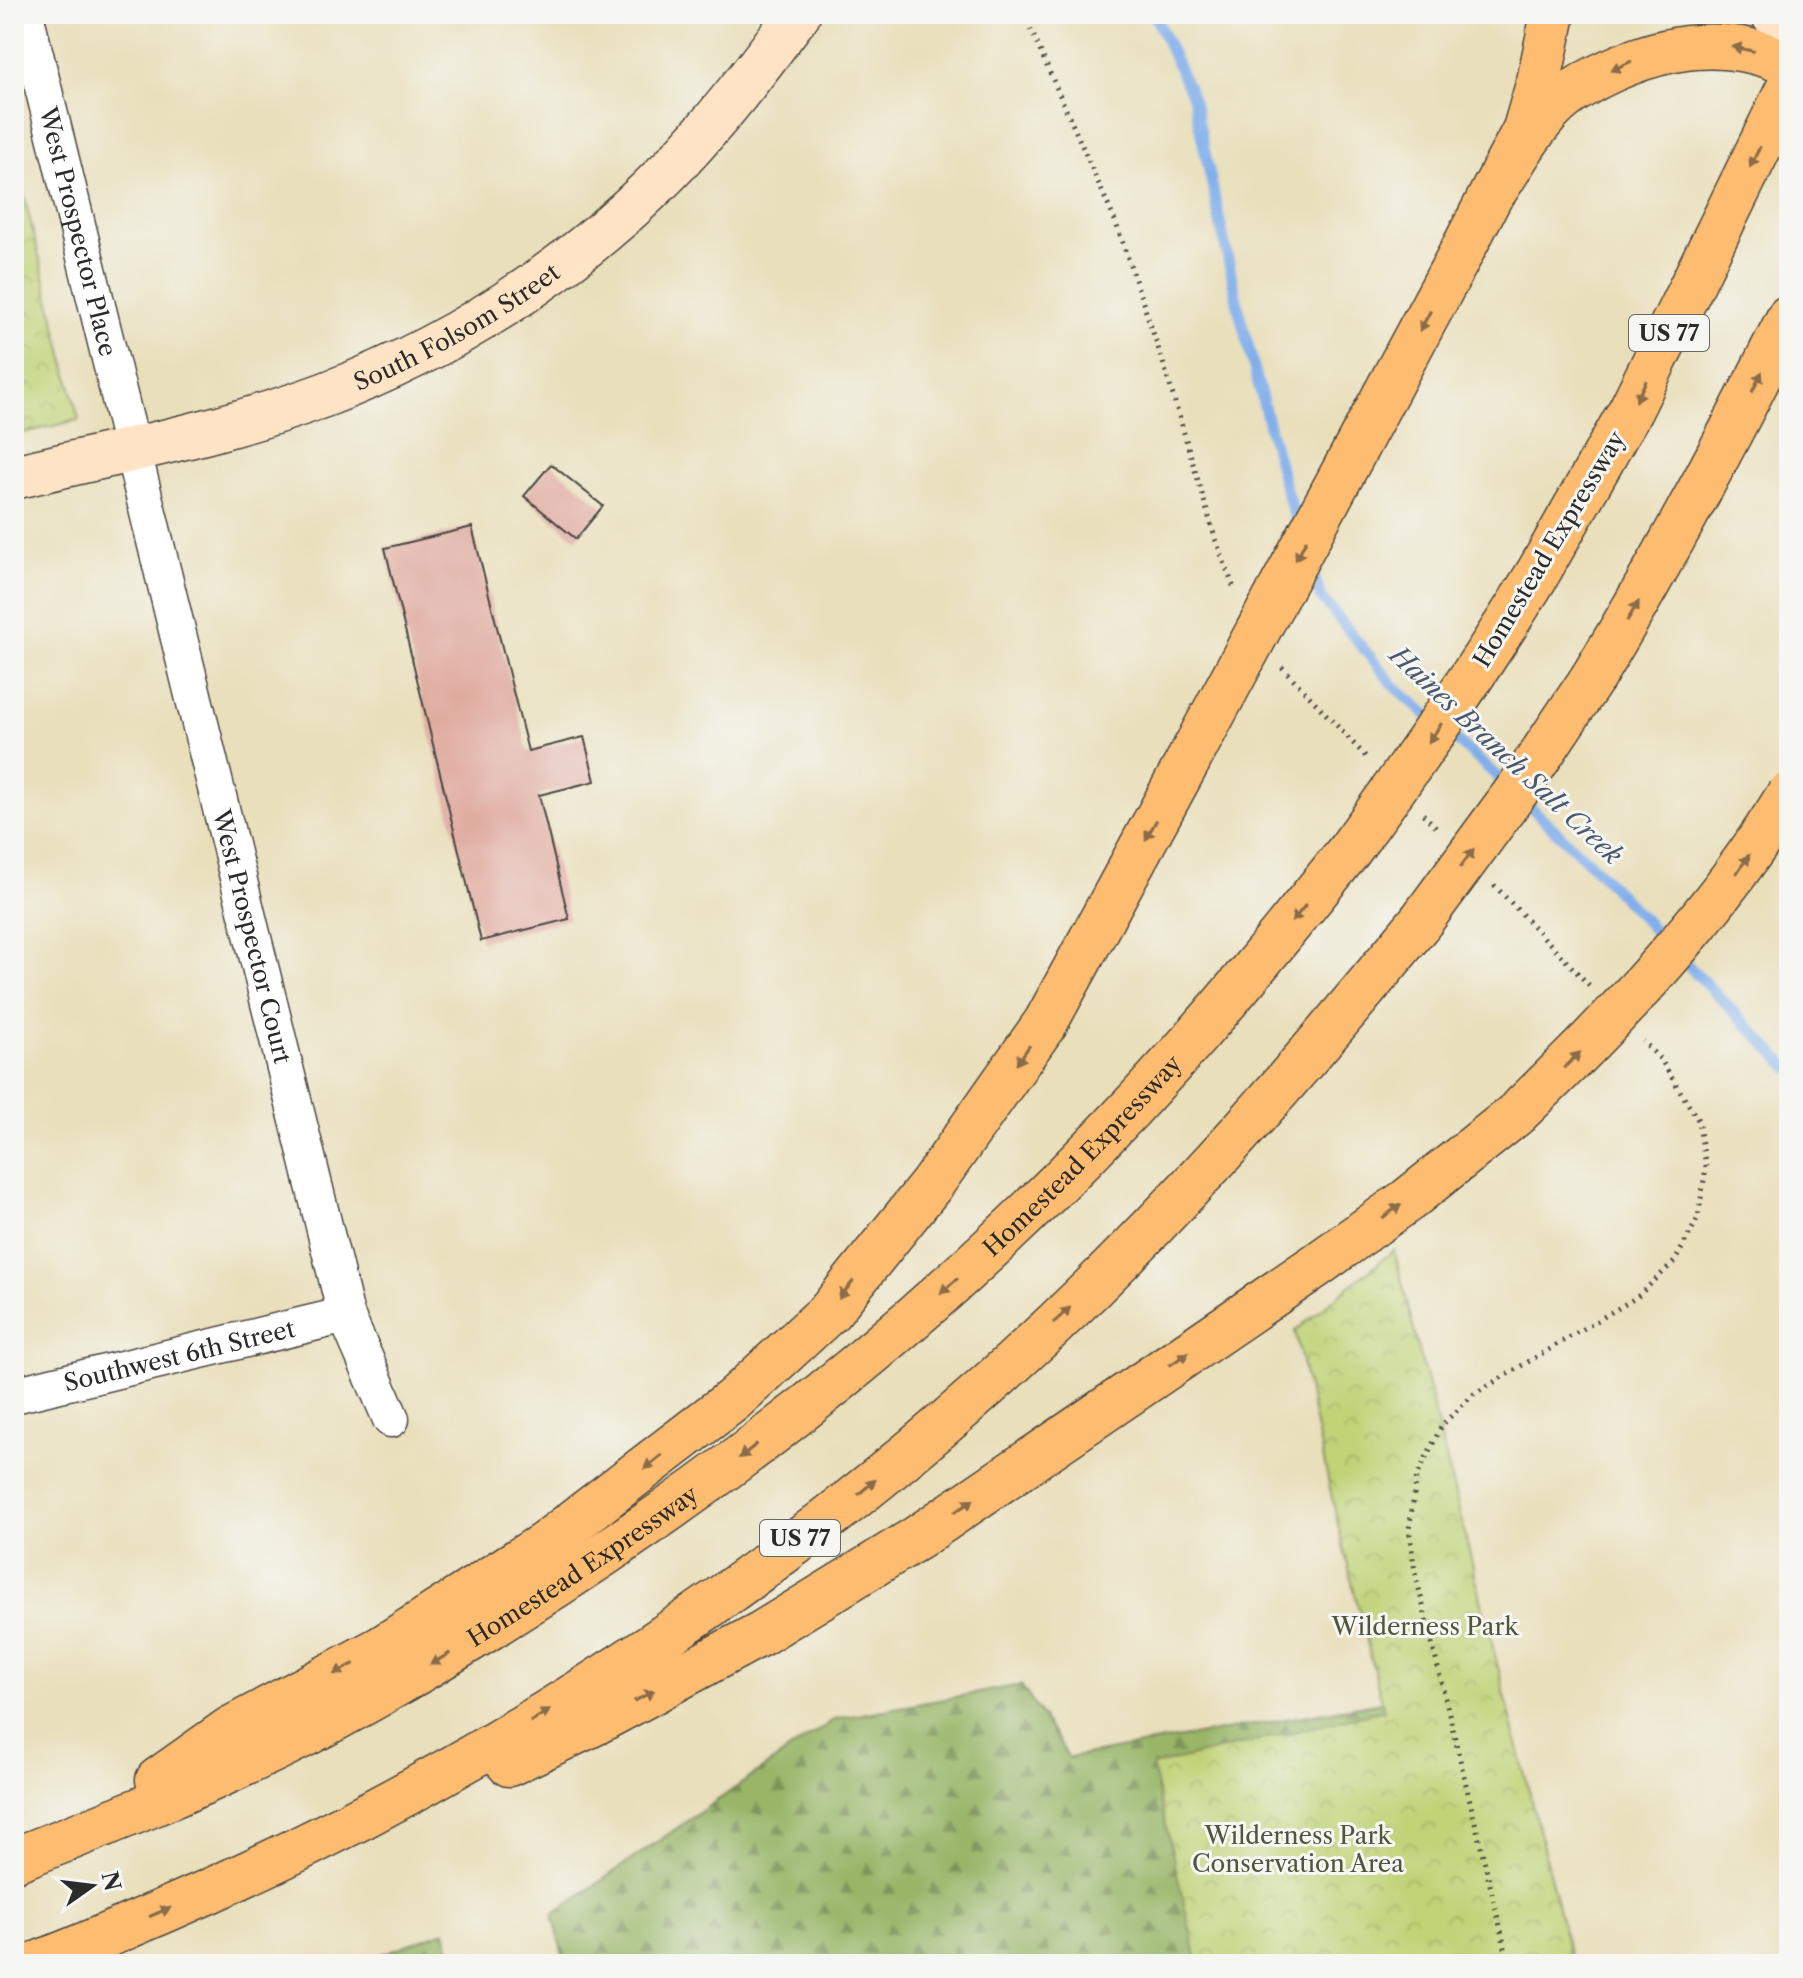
<svg xmlns="http://www.w3.org/2000/svg" width="1803" height="1978" viewBox="0 0 1803 1978" font-family="'Libre Caslon Text',serif">
<style>
.forest{fill:url(#forest-firs);stroke:#62704a;stroke-width:2}
.park{fill:url(#park-crowns);stroke:#767f51;stroke-width:2}
.lines{fill:none;stroke-linecap:round;stroke-linejoin:round}
.stream{stroke:#81afeb;stroke-width:11}
.building{fill:#dfa99d}
.street-casing{stroke:#484641;stroke-width:39}
.secondary-casing{stroke:#484641;stroke-width:47}
.highway-casing{stroke:#484641;stroke-width:47}
.path{stroke:#484641;stroke-width:5;stroke-dasharray:2 6;stroke-linecap:butt}
.street{stroke:#fff;stroke-width:36}
.secondary{stroke:#fee4c5;stroke-width:44}
.highway{stroke:#fdbc6f;stroke-width:44}
.highway-bridge-casing{stroke:#484641;stroke-width:47;stroke-linecap:butt}
.highway-bridge{stroke:#fdbc6f;stroke-width:44}
.oneway{fill:#8a6c4a}
.labels{text-anchor:middle;dominant-baseline:central;stroke-width:6;stroke-linejoin:round;paint-order:stroke}
.shield{fill:#f6f6f2;stroke:#686867;stroke-width:2}
.shield-label{font-size:22px;font-weight:bold;fill:#2b2b2b}
.street-label{font-size:24px;fill:#2b2b2b;stroke:#f6f6f2}
.park-label{font-size:24px;fill:#50553e;stroke:#f6f6f2}
.water-label{font-size:26px;font-style:italic;fill:#49596e;stroke:#f6f6f2}
</style>
<defs>
<pattern id="forest-firs" width="22" height="20" patternUnits="userSpaceOnUse" patternTransform="scale(2)"><rect width="22" height="20" fill="#98b568"/><path d="M5 1l3.5 6h-7zM16 11l3.5 6h-7z" fill="#7c9356"/></pattern>
<pattern id="park-crowns" width="20" height="18" patternUnits="userSpaceOnUse" patternTransform="scale(2)"><rect width="20" height="18" fill="#c0d377"/><path d="M2 6a3 3 0 1 1 6 0M12 15a3 3 0 1 1 6 0" fill="none" stroke="#a5b567"/></pattern>
</defs>
<rect width="100%" height="100%" fill="#f6f6f2"/>
<filter id="ink" filterUnits="userSpaceOnUse"><feTurbulence type="fractalNoise" baseFrequency=".0125" numOctaves="2"/><feDisplacementMap in="SourceGraphic" scale="16" xChannelSelector="R" yChannelSelector="G"/><feConvolveMatrix kernelMatrix="1 2 1 2 8 2 1 2 1" color-interpolation-filters="sRGB"/></filter>
<filter id="wash" filterUnits="userSpaceOnUse"><feTurbulence type="fractalNoise" baseFrequency=".006" numOctaves="4" result="noise"/><feDisplacementMap in="SourceGraphic" scale="32" xChannelSelector="R" yChannelSelector="G"/><feGaussianBlur stdDeviation="1.8" result="paint"/><feColorMatrix in="noise" values="0 0 0 0 0 0 0 0 0 0 0 0 0 0 0 0 0 1.4 0 .05"/><feComposite in="paint" operator="in"/></filter>
<g filter="url(#wash)">
<rect width="100%" height="100%" fill="#e9dfbb"/>
<!-- forest -->
<path class="forest" d="M1021 1685 1069 1758 1393 1700 1462 1964H565L553 1914 835 1719Z
M445 1931 454 1964H354Z"/>
<!-- park -->
<path class="park" d="M14 154 79 420 14 435Z
M1394 1250 1572 1964H1198L1152 1766 1384 1710 1342 1542 1295 1331Z"/>
<g class="lines">
<!-- stream -->
<path class="stream" d="M1154 14 1194 101 1239 310 1283 480 1298 528
M1310 563 1321 597 1395 687 1433 720
M1446 731 1508 786
M1521 798 1595 868 1667 944
M1679 956 1789 1068"/>
</g>
<g id="blocks">
<!-- building -->
<path class="building" d="M551 464 603 506 576 539 524 496Z
M472 527 528 751 584 737 595 781 539 795 569 919 481 941 385 548Z"/>
</g>
</g>
<g filter="url(#ink)">
<use href="#blocks" fill-opacity="0" stroke="#484641" stroke-width="2"/>
<g class="lines">
<defs>
<g id="street">
<path id="s1" d="M25 14 346 1315 391 1419"/>
<path id="s2" d="M14 1395 346 1315"/>
</g>
<g id="secondary">
<path d="M1773 14 1789 34"/>
<path id="s3" d="M14 477C118 452 224 432 324 395 470 341 607 246 708 128 740 92 769 52 798 14"/>
</g>
<g id="highway">
<path d="M1496 189C1512 165 1526 138 1545 117 1562 96 1586 82 1610 71 1669 44 1728 36 1789 64"/>
<path d="M1461 253 1525 129 1539 81 1553 14"/>
<path d="M1538 573 1631 409 1789 87"/>
<path d="M1593 677C1664 560 1728 440 1789 317"/>
<path d="M509 1764 593 1724 762 1633 917 1538 1317 1265 1408 1200 1516 1114"/>
<path d="M158 1780 230 1729 380 1649 546 1543 733 1400 830 1311 932 1184 1046 1022 1188 761"/>
<path id="s4" d="M14 1860C104 1825 194 1789 280 1747 362 1707 440 1659 516 1611 759 1459 982 1275 1174 1061 1234 994 1291 923 1348 852"/>
<path d="M36 1964C80 1948 123 1928 166 1910 508 1763 825 1549 1091 1289 1209 1173 1316 1049 1421 921"/>
</g>
</defs>
<!-- street casing -->
<use href="#street" class="street-casing"/>
<!-- secondary casing -->
<use href="#secondary" class="secondary-casing"/>
<!-- highway casing -->
<use href="#highway" class="highway-casing"/>
<!-- path -->
<path class="path" d="M1024 14 1116 223 1163 362 1216 541 1235 591
M1282 667 1368 759
M1423 814 1439 830
M1494 885 1589 985
M1509 1964 1415 1572 1409 1529 1417 1476 1442 1425 1474 1394 1637 1297 1675 1261 1698 1218 1706 1167 1698 1120 1661 1060 1643 1041"/>
<!-- street -->
<use href="#street" class="street"/>
<!-- secondary -->
<use href="#secondary" class="secondary"/>
<!-- highway -->
<use href="#highway" class="highway"/>
<defs>
<path id="highway-bridge" d="M1188 761 1461 253
M1348 852C1415 761 1479 670 1538 573
M1421 921 1518 789 1593 677
M1516 1114C1618 1016 1715 915 1789 794"/>
</defs>
<!-- highway-bridge casing -->
<use href="#highway-bridge" class="highway-bridge-casing"/>
<!-- highway-bridge -->
<use href="#highway-bridge" class="highway-bridge"/>
</g>
<!-- one-way arrows -->
<defs><path id="oneway-solid" d="M-6-.8H1V-3.2L6.5 0L1 3.2V.8H-6Z" transform="scale(2)"/></defs>
<g class="oneway">
<use href="#oneway-solid" transform="translate(1743 49) rotate(-168)"/>
<use href="#oneway-solid" transform="translate(1621 66) rotate(155)"/>
<use href="#oneway-solid" transform="translate(1755 157) rotate(116)"/>
<use href="#oneway-solid" transform="translate(1425 321) rotate(118)"/>
<use href="#oneway-solid" transform="translate(1757 382) rotate(-64)"/>
<use href="#oneway-solid" transform="translate(1641 391) rotate(116)"/>
<use href="#oneway-solid" transform="translate(1301 550) rotate(118)"/>
<use href="#oneway-solid" transform="translate(1633 611) rotate(-59)"/>
<use href="#oneway-solid" transform="translate(1435 733) rotate(124)"/>
<use href="#oneway-solid" transform="translate(1151 830) rotate(119)"/>
<use href="#oneway-solid" transform="translate(1467 858) rotate(-54)"/>
<use href="#oneway-solid" transform="translate(1743 864) rotate(-55)"/>
<use href="#oneway-solid" transform="translate(1299 913) rotate(129)"/>
<use href="#oneway-solid" transform="translate(1023 1055) rotate(125)"/>
<use href="#oneway-solid" transform="translate(1572 1060) rotate(-44)"/>
<use href="#oneway-solid" transform="translate(1392 1211) rotate(-36)"/>
<use href="#oneway-solid" transform="translate(949 1286) rotate(139)"/>
<use href="#oneway-solid" transform="translate(846 1290) rotate(129)"/>
<use href="#oneway-solid" transform="translate(1062 1315) rotate(-43)"/>
<use href="#oneway-solid" transform="translate(1179 1359) rotate(-34)"/>
<use href="#oneway-solid" transform="translate(748 1451) rotate(142)"/>
<use href="#oneway-solid" transform="translate(653 1462) rotate(142)"/>
<use href="#oneway-solid" transform="translate(867 1487) rotate(-40)"/>
<use href="#oneway-solid" transform="translate(964 1506) rotate(-34)"/>
<use href="#oneway-solid" transform="translate(440 1659) rotate(150)"/>
<use href="#oneway-solid" transform="translate(344 1669) rotate(152)"/>
<use href="#oneway-solid" transform="translate(644 1696) rotate(-28)"/>
<use href="#oneway-solid" transform="translate(540 1716) rotate(-31)"/>
<use href="#oneway-solid" transform="translate(160 1912) rotate(-23)"/>
</g>
</g>
<g class="labels">
<!-- shield labels -->
<g class="shield">
<rect x="1629" y="315" width="80" height="36" rx="6"/>
<rect x="760" y="1520" width="80" height="36" rx="6"/>
</g>
<g class="shield-label">
<text x="1669" y="333">US 77</text>
<text x="800" y="1538">US 77</text>
</g>
<!-- street labels -->
<g class="street-label">
<text stroke="none"><textPath href="#s1" startOffset="224">West Prospector Place</textPath></text>
<text stroke="none"><textPath href="#s3" startOffset="470">South Folsom Street</textPath></text>
<text transform="translate(1549 549) rotate(-59)">Homestead Expressway</text>
<text stroke="none"><textPath href="#s1" startOffset="950">West Prospector Court</textPath></text>
<text stroke="none"><textPath href="#s4" startOffset="1290">Homestead Expressway</textPath></text>
<text stroke="none"><textPath href="#s2" startOffset="170">Southwest 6th Street</textPath></text>
<text stroke="none"><textPath href="#s4" startOffset="642">Homestead Expressway</textPath></text>
</g>
<!-- park labels -->
<g class="park-label">
<text x="1425" y="1626">Wilderness Park</text>
<text x="1298" y="1835">Wilderness Park<tspan x="1298" dy="28">Conservation Area</tspan></text>
</g>
<!-- water labels -->
<g class="water-label">
<text transform="translate(1506 755) rotate(43)">Haines Branch Salt Creek</text>
</g>
</g>
<!-- margin -->
<rect width="1803" height="1978" fill="none" stroke="#f6f6f2" stroke-width="48"/>
<!-- north arrow -->
<g transform="translate(92 1886) rotate(76)" stroke="#f6f6f2" stroke-width="6" paint-order="stroke">
<path d="M0-6L14 30L0 20L-14 30Z" fill="#2b2b2b"/>
<text y="-12" font-size="22" font-weight="bold" text-anchor="middle" fill="#2b2b2b">N</text>
</g>
</svg>
